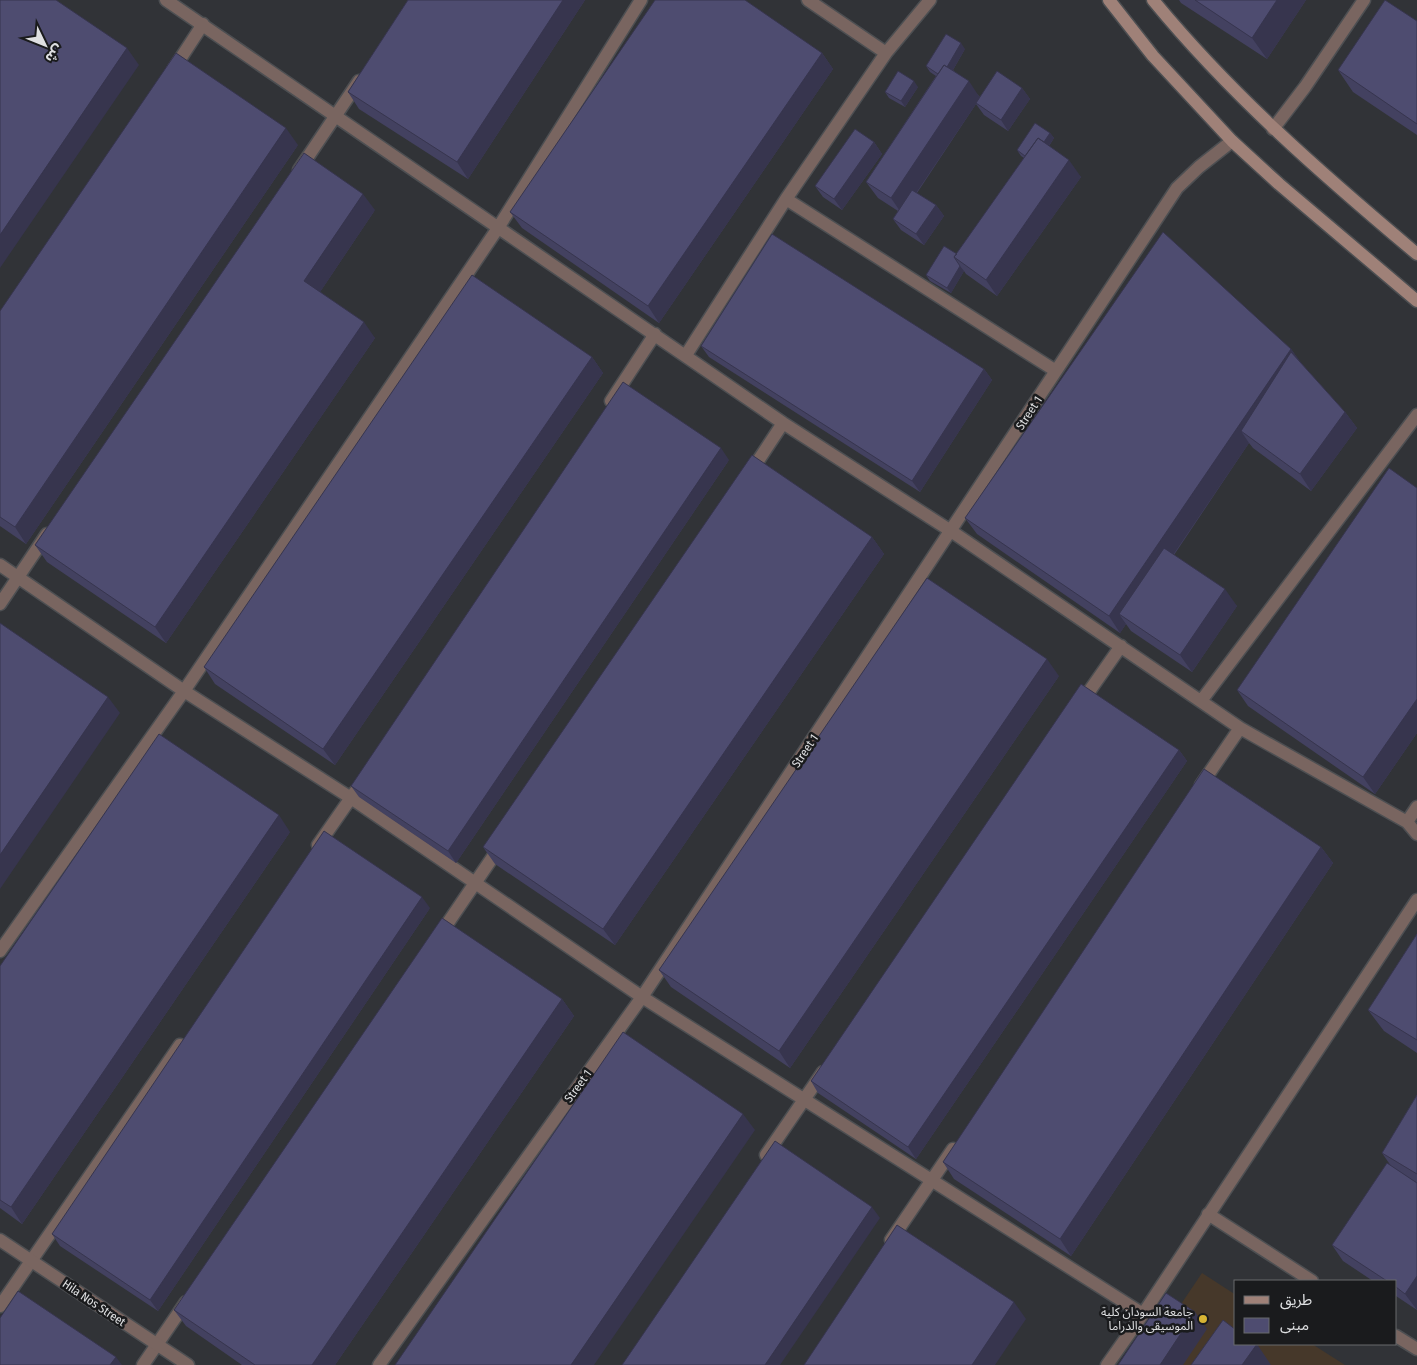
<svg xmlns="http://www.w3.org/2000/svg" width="1417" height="1365" viewBox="0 0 1417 1365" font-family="'Fira Sans Condensed','Noto Sans Arabic',sans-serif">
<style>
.education{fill:#46382a}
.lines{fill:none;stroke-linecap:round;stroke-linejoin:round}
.service-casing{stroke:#4d4f52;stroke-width:15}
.minor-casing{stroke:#4d4f52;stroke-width:15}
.tertiary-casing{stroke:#4d4f52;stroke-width:15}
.secondary-casing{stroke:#4d4f52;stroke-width:15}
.service{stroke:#796560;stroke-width:12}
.minor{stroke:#796560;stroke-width:12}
.tertiary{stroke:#796560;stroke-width:12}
.secondary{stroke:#9f8178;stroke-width:12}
.wall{fill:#434160}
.shaded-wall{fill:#37354e}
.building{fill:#4e4c70;stroke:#37354e}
.poi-dot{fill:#d7b434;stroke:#1a1b1d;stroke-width:2}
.labels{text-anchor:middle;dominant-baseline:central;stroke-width:5;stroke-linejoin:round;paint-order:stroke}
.street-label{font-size:12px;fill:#dfe0e2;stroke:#1a1b1d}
.poi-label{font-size:12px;fill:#dfe0e2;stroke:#1a1b1d;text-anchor:end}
</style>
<rect width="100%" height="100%" fill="#313337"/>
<!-- education -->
<path class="education" d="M1202 1273 1236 1295V1344H1312L1345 1365H1140Z"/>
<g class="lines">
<defs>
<path id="service" d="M1208 1214 1312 1281
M1396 1336 1417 1349"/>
<path id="minor" d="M166 0 783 423 951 531 1240 728 1407 822
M808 0 886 53
M173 70 203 24
M1273 129 1305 87 1364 0
M299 170 359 81
M786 199 1056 371
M686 355 786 199 886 53 930 0
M611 401 655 334
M750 473 783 423
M0 565 184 691 351 798 642 997 1143 1314
M0 604 47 534
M1201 701 1417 415
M1081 703 1121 646
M1201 785 1240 728
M1417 807 1407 822 1417 834
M318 845 355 792
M439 936 501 845
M0 951 184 691 498 228 641 0
M766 1155 823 1072
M891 1240 953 1149
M0 1306 180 1045
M143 1365 186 1302
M379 1365 642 997 1177 188 1199 167 1232 141
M1107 1365 1143 1314 1417 900"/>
<path id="tertiary" d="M0 1240 188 1365"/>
<path id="secondary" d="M1109 0 1153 56 1232 141 1279 184 1417 301
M1153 0C1231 95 1323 175 1417 254"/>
</defs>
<!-- service casing -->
<use href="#service" class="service-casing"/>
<!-- minor casing -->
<use href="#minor" class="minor-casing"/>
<!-- tertiary casing -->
<use href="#tertiary" class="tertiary-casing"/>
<!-- secondary casing -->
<use href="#secondary" class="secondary-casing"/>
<!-- service -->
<use href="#service" class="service"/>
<!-- minor -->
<use href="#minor" class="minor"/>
<!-- tertiary -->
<use href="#tertiary" class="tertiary"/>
<!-- secondary -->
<use href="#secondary" class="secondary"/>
</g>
<!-- wall -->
<path class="wall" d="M408 0H585L468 179 359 109 348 92Z
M1179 0H1306L1267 59 1181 3Z
M1417 21V135L1353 92 1338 70Z
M965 49 953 70 980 97 1022 88 1030 99 1008 131 984 115 976 104 917 193 936 205 944 216 924 245 901 230 893 219 898 211 878 198 866 182 936 76 930 72 926 66Z
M822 53 833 69 659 323 522 228 510 212Z
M918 87 905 107 889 98 885 92Z
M1050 133 1054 138 1049 146 1081 177 997 296 966 274 964 271 951 293 930 281 926 275 957 254 1024 158 1021 156 1017 150Z
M874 142 882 154 842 210 823 197 815 186Z
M298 145 26 544 0 526V311Z
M375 210 320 292 375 338 166 643 47 562 35 545Z
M701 346 984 369 992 380 920 492 709 357Z
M1291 349 1300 362 1345 412 1357 428 1311 491 1253 448 1249 443 1174 555 1237 606 1192 672 1131 631 1126 624 1120 633 977 534 965 518Z
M592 357 603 373 335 765 215 684 204 667Z
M729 460 456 863 359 797 351 786Z
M1417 488V733L1375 794 1248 706 1237 690Z
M872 537 884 554 615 945 495 864 483 847Z
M1059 676 790 1068 671 987 659 970Z
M1179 750 1187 761 916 1159 818 1093 811 1081Z
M290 832 22 1224 0 1208V966Z
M1321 847 1333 863 1071 1256 954 1179 943 1162Z
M430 908 158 1311 60 1246 52 1234Z
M1417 934V1053L1384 1031 1368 1010Z
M562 999 574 1016 335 1365H242L186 1326 174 1310Z
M1417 1095V1310L1396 1296V1281H1373L1343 1261 1332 1245 1391 1166 1382 1153Z"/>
<!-- shaded-wall -->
<path class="shaded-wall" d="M563 0H585L468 179 457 162Z
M1277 0H1306L1267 59 1252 38Z
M961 43 965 49 946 82 942 76Z
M127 48 139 65 0 268V235Z
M822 53 833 69 659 323 648 306Z
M914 81 918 87 905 107 901 101Z
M969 81 980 98 902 214 891 198Z
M1022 88 1030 99 1008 131 1001 120Z
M286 128 298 145 26 544 15 527Z
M1050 133 1054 138 1036 165 1032 160Z
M874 142 882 154 842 210 834 199Z
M1069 160 1081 177 997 296 986 280Z
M363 194 375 210 316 298 304 281Z
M936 205 944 216 924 245 916 234Z
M960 266 964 271 951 293 947 288Z
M364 322 375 338 166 643 155 627Z
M1291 349 1303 365 1241 431 1249 443 1129 620 1119 614 1126 624 1120 633 1109 616Z
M592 357 603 373 335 765 323 749Z
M984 369 992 380 920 492 912 481Z
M1345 412 1357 428 1311 491 1300 474Z
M721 448 729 460 456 863 448 851Z
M872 537 884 554 615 945 603 929Z
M1225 589 1237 606 1192 672 1180 655Z
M1047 659 1059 676 790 1068 779 1051Z
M108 697 120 713 0 889V855Z
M1417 699V733L1375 794 1363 777Z
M1179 750 1187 761 916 1159 908 1147Z
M279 815 290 832 22 1224 11 1207Z
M1321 847 1333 863 1071 1256 1060 1239Z
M422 897 430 908 158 1311 150 1300Z
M562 999 574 1016 335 1365H312Z
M743 1114 755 1130 594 1365H571Z
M872 1207 880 1218 780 1365H765Z
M1417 1276V1310L1405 1294Z
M1014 1302 1026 1319 995 1365H972Z
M1195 1312 1207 1329 1183 1365H1160Z
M1257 1344 1271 1365H1242Z
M116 1357 122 1365H110Z"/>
<!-- building -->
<path class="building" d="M0 0H56L127 48 0 235Z
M408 0H563L457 162 348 92Z
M655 0H745L822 53 648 306 510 212Z
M1195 0H1277L1252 38Z
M1385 0 1417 21V124L1338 70Z
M946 34 961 43 947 67 944 65 938 74 926 66Z
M176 53 286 128 15 527 0 517V311Z
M944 65 969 81 891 198 866 182Z
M898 71 914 81 901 101 885 92Z
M997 71 1022 88 1001 120 976 103Z
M1035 123 1050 133 1044 142 1038 138 1025 156 1017 150Z
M855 129 874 142 834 199 815 186Z
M1038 138 1069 160 986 280 954 257Z
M304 153 363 194 304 281 364 322 155 627 35 545Z
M912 190 936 205 916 234 893 219Z
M1163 232 1291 349 1109 616 965 518Z
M772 234 984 369 912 481 701 346Z
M944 246 957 254 954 257 960 266 947 288 926 275Z
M472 275 592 357 323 749 204 667Z
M1291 352 1345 412 1300 474 1241 431Z
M623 382 721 448 448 851 351 786Z
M752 455 872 537 603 929 483 847Z
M1389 468 1417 488V699L1363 777 1237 690Z
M1164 548 1225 589 1180 655 1119 614Z
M927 578 1047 659 779 1051 659 970Z
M0 623 108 697 0 855Z
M1081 684 1179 750 908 1147 811 1081Z
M159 734 279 815 11 1207 0 1200V966Z
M1204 769 1321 847 1060 1239 943 1162Z
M324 831 422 897 150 1300 52 1234Z
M442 918 562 999 312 1365H255L174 1310Z
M1417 934V1040L1368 1010Z
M623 1032 743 1114 571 1365H395Z
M1417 1095V1174L1382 1153Z
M775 1141 872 1207 765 1365H622Z
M1387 1163 1417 1183V1276L1405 1294 1396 1287V1281H1387L1332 1245Z
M897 1225 1014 1302 972 1365H804Z
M18 1291 116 1357 110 1365H0V1318Z
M1166 1293 1195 1312 1160 1365H1118Z
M1223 1320 1236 1330V1344H1257L1242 1365H1191Z"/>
<!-- markers -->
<circle class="poi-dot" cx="1203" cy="1319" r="5"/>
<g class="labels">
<!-- street labels -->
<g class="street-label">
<text transform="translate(1029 413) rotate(-57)">Street 1</text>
<text transform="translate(805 751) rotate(-56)">Street 1</text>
<text transform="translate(578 1086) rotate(-54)">Street 1</text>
<text transform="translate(94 1303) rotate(34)">Hila Nos Street</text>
</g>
<!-- poi labels -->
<g class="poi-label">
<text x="1193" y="1312">جامعة السودان كلية<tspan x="1193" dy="14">الموسيقى والدراما</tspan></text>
</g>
</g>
<!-- legend -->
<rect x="1234" y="1280" width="162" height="65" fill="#1a1b1d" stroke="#696a6c"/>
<rect x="1244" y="1296" width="25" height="8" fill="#9f8178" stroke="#696a6c"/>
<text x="1280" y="1305" font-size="15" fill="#dfe0e2">طريق</text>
<rect x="1244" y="1318" width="25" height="15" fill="#4e4c70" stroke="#696a6c"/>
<text x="1280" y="1330" font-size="15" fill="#dfe0e2">مبنى</text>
<!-- north arrow -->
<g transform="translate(45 45) rotate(133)" stroke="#1a1b1d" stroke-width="4" paint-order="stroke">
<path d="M0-4L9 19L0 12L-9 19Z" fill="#dfe0e2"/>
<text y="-8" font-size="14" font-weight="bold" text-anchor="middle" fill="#dfe0e2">ش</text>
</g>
</svg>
